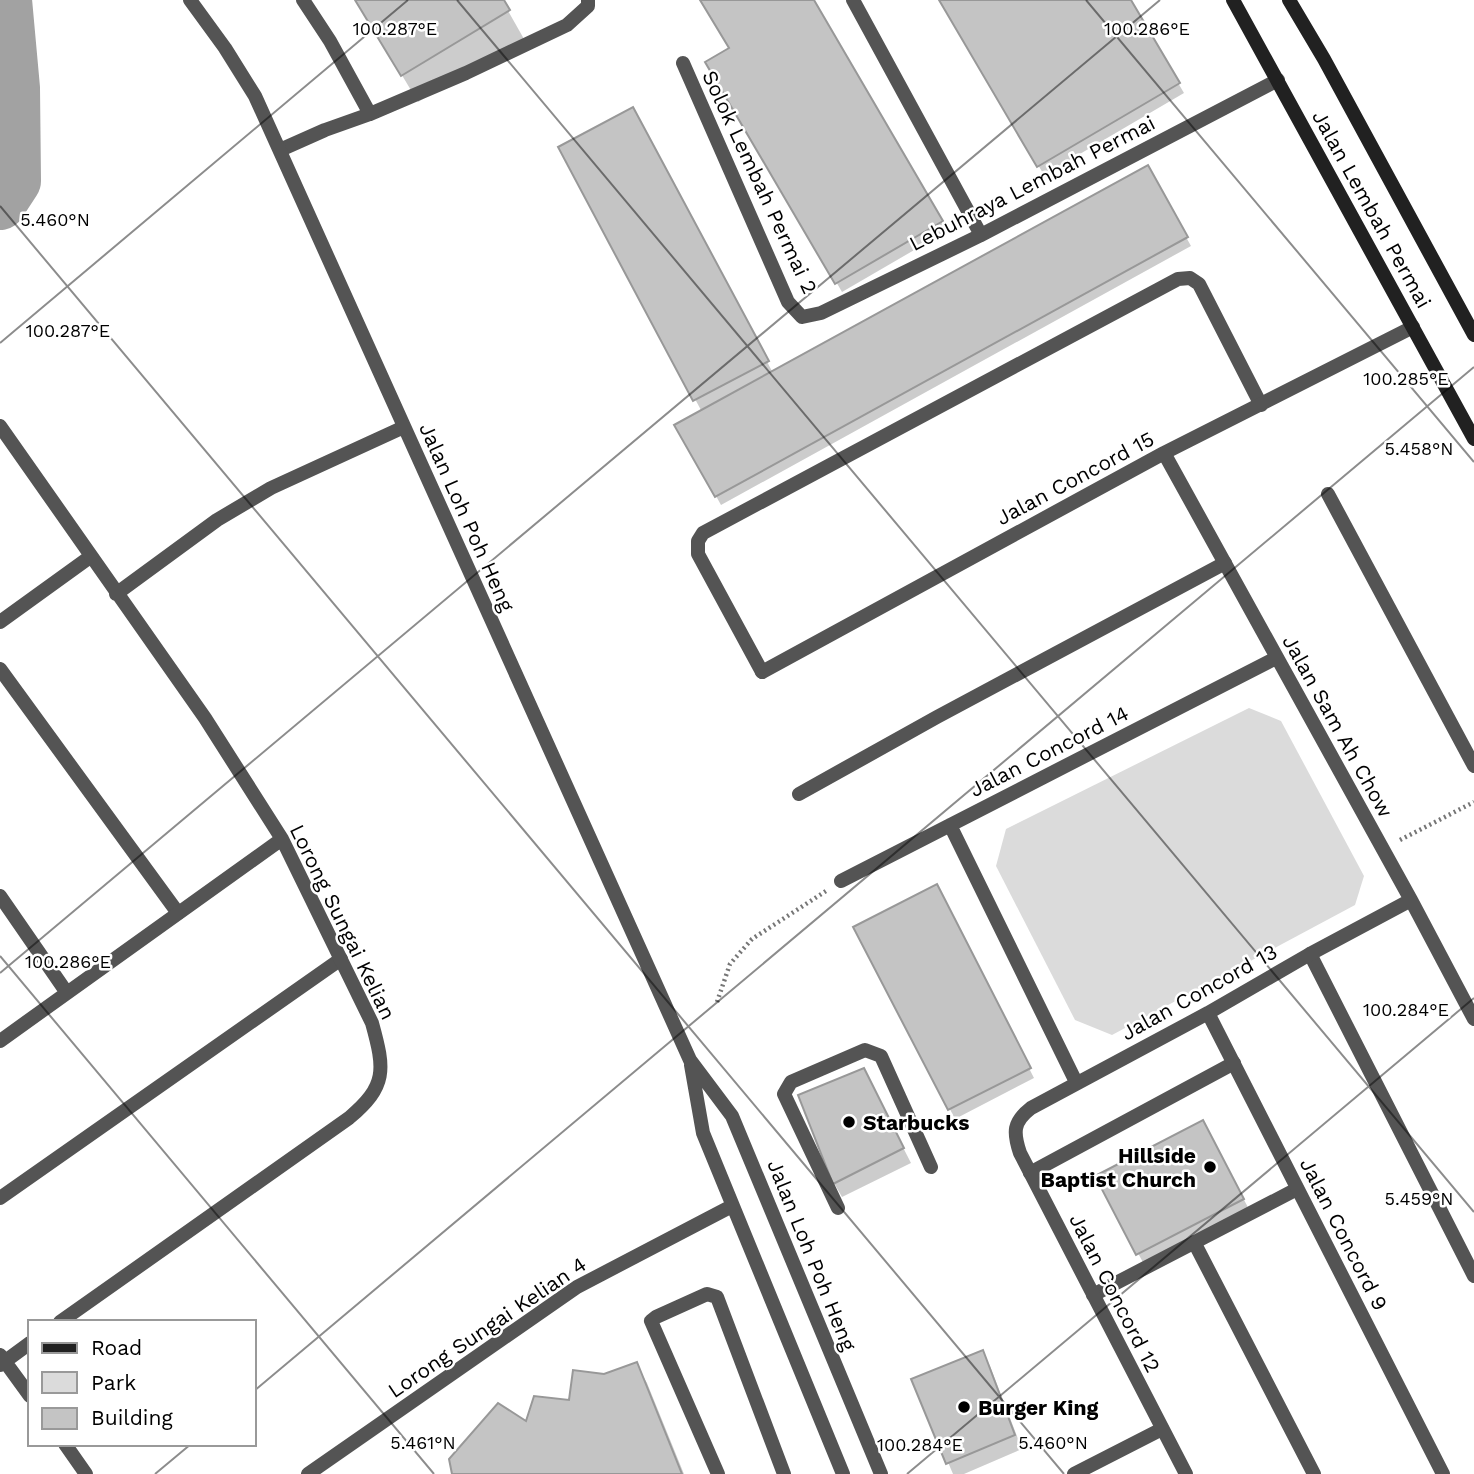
<svg xmlns="http://www.w3.org/2000/svg" width="1474" height="1474" viewBox="0 0 1474 1474" font-family="'Work Sans',sans-serif">
<style>
.green{fill:#dbdbdb}
.shadow{fill:#0003}
.lines{fill:none;stroke-linecap:round;stroke-linejoin:round}
.river{stroke:#a2a2a2;stroke-width:52}
.building{fill:#c4c4c4;stroke:#989898;stroke-width:2}
.path{stroke:#767676;stroke-width:4.5;stroke-dasharray:2 3.5;stroke-linecap:butt}
.lane{stroke:#545454;stroke-width:14}
.street{stroke:#545454;stroke-width:14}
.secondary{stroke:#212121;stroke-width:14}
.ticks{fill:none;stroke:#000;stroke-width:2;stroke-opacity:0.45}
.poi-dot{fill:#000;stroke:#fff;stroke-width:2.5}
.labels{text-anchor:middle;dominant-baseline:central;stroke-width:5;stroke-linejoin:round;paint-order:stroke}
.street-label{font-size:21px;fill:#000;stroke:#fff}
.poi-label{font-size:21px;font-weight:bold;fill:#000;stroke:#fff;text-anchor:start}
.ticks-label{font-size:18px;text-anchor:middle;fill:#000;stroke:#fff;stroke-width:5;stroke-linejoin:round;paint-order:stroke}
</style>
<rect width="100%" height="100%" fill="#fff"/>
<!-- green -->
<path class="green" d="M1249 708 1281 721 1364 876 1355 905 1112 1035 1075 1020 996 866 1006 829Z"/>
<!-- shadow -->
<path class="shadow" d="M357 0H502L524 39 418 102Z
M702 0H812L947 231 842 292 708 62 731 49Z
M941 0H1129L1184 93 1044 175Z
M633 109 773 373 1147 167 1191 246 721 505 677 426 702 412 560 148Z
M941 896 1034 1078 955 1119 856 927Z
M871 1085 911 1163 842 1197 834 1183Z
M1210 1136 1251 1213 1146 1268 1097 1177Z
M982 1352 990 1366 1022 1449 964 1474H953L913 1380Z
M636 1364 647 1383 684 1474H453L527 1424 571 1402 605 1376Z"/>
<g class="lines">
<!-- river -->
<path class="river" d="M0 204 15 181 14 88 6 0"/>
</g>
<!-- building -->
<path class="building" d="M355 0H504L510 10 401 76Z
M700 0H814L943 221 835 284 705 62 729 48Z
M939 0H1131L1180 83 1037 167Z
M633 107 769 361 693 401 558 147Z
M1148 165 1188 237 715 497 674 425Z
M937 884 1031 1068 948 1110 853 927Z
M864 1068 904 1148 833 1184 798 1095Z
M1203 1120 1244 1199 1136 1255 1095 1176Z
M983 1350 1015 1435 946 1464 911 1379Z
M637 1362 682 1474H452L449 1459 498 1403 526 1421 534 1396 569 1400 573 1370 604 1374Z"/>
<g class="lines">
<!-- path -->
<path class="path" d="M1400 840 1474 802
M717 1002 730 964 752 939 826 891"/>
<!-- lane -->
<path class="lane" d="M303 0 330 41 370 114
M280 150 325 130 370 114 466 73 567 25 588 6V0
M1328 494 1474 766
M0 622 90 557
M0 669 178 913
M762 672 698 554V541L703 533 1178 279 1190 278 1199 284 1261 405
M799 794 937 717 1225 563
M1310 954 1474 1276
M1030 1173 1234 1063
M0 1198 341 959
M838 1208 784 1094 791 1082 865 1050 881 1056 931 1167
M1194 1242 1314 1474
M1093 1295 1297 1189
M718 1474 651 1321 656 1317 707 1294 717 1297 784 1474
M1074 1474 1162 1429"/>
<!-- street -->
<path class="street" d="M190 0 225 48 255 96 690 1060 732 1116 881 1474
M853 0 981 235
M683 63 788 302 802 317 821 313 981 235 1278 80
M0 426 205 718 282 839 372 1023C385 1070 387 1086 349 1118L60 1322
M1164 453 1411 900 1474 1019
M116 594 217 520 271 488 404 427
M762 672 1164 453 1413 327
M950 825 1076 1082
M841 881 1276 658
M0 896 67 993
M1208 1013 1443 1474
M0 1041 282 839
M691 1065 703 1133 843 1474
M0 1355 30 1396
M0 1365 30 1343
M65 1444 86 1474
M308 1474 577 1287 732 1206
M1186 1474 1020 1153C1013 1132 1013 1122 1031 1108L1208 1013 1310 954 1411 900"/>
<!-- secondary -->
<path class="secondary" d="M1233 0 1474 439
M1289 0 1324 59 1474 335"/>
</g>
<!-- ticks -->
<path class="ticks" d="M457 0 1474 1212M1086 0 1474 462M0 206 1064 1474M0 343 408 0M0 956 434 1474M0 973 1160 0M254 1391 1474 367M155 1474 191 1444M907 1474 1474 998"/>
<!-- markers -->
<g class="poi-dot">
<circle cx="849" cy="1122" r="7"/>
<circle cx="1210" cy="1167" r="7"/>
<circle cx="964" cy="1407" r="7"/>
</g>
<g class="labels">
<!-- street labels -->
<g class="street-label">
<text transform="translate(760 182) rotate(65)">Solok Lembah Permai 2</text>
<text transform="translate(1032 183) rotate(-27)">Lebuhraya Lembah Permai</text>
<text transform="translate(1372 209) rotate(61)">Jalan Lembah Permai</text>
<text transform="translate(1075 478) rotate(-28)">Jalan Concord 15</text>
<text transform="translate(467 517) rotate(66)">Jalan Loh Poh Heng</text>
<text transform="translate(1338 726) rotate(61)">Jalan Sam Ah Chow</text>
<text transform="translate(1049 751) rotate(-27)">Jalan Concord 14</text>
<text transform="translate(343 922) rotate(64)">Lorong Sungai Kelian</text>
<text transform="translate(1199 992) rotate(-29)">Jalan Concord 13</text>
<text transform="translate(1344 1234) rotate(63)">Jalan Concord 9</text>
<text transform="translate(812 1255) rotate(68)">Jalan Loh Poh Heng</text>
<text transform="translate(1115 1293) rotate(63)">Jalan Concord 12</text>
<text transform="translate(487 1327) rotate(-34)">Lorong Sungai Kelian 4</text>
</g>
<!-- poi labels -->
<g class="poi-label">
<text x="863" y="1122">Starbucks</text>
<text x="1196" y="1155" text-anchor="end">Hillside<tspan x="1196" dy="24">Baptist Church</tspan></text>
<text x="978" y="1407">Burger King</text>
</g>
</g>
<g class="ticks-label">
<text x="395" y="35">100.287°E</text>
<text x="1147" y="35">100.286°E</text>
<text x="55" y="226">5.460°N</text>
<text x="68" y="337">100.287°E</text>
<text x="1406" y="385">100.285°E</text>
<text x="1419" y="455">5.458°N</text>
<text x="68" y="968">100.286°E</text>
<text x="1406" y="1016">100.284°E</text>
<text x="1419" y="1205">5.459°N</text>
<text x="423" y="1449">5.461°N</text>
<text x="1053" y="1449">5.460°N</text>
<text x="920" y="1451">100.284°E</text>
</g>
<!-- legend -->
<rect x="28" y="1320" width="228" height="126" fill="#ffffff" stroke="#999999" stroke-width="2"/>
<rect x="42" y="1343" width="35" height="10" fill="#212121" stroke="#999999" stroke-width="2"/>
<text x="91" y="1355" font-size="21" fill="#000000">Road</text>
<rect x="42" y="1372" width="35" height="21" fill="#dbdbdb" stroke="#999999" stroke-width="2"/>
<text x="91" y="1390" font-size="21" fill="#000000">Park</text>
<rect x="42" y="1408" width="35" height="21" fill="#c4c4c4" stroke="#999999" stroke-width="2"/>
<text x="91" y="1425" font-size="21" fill="#000000">Building</text>
</svg>
